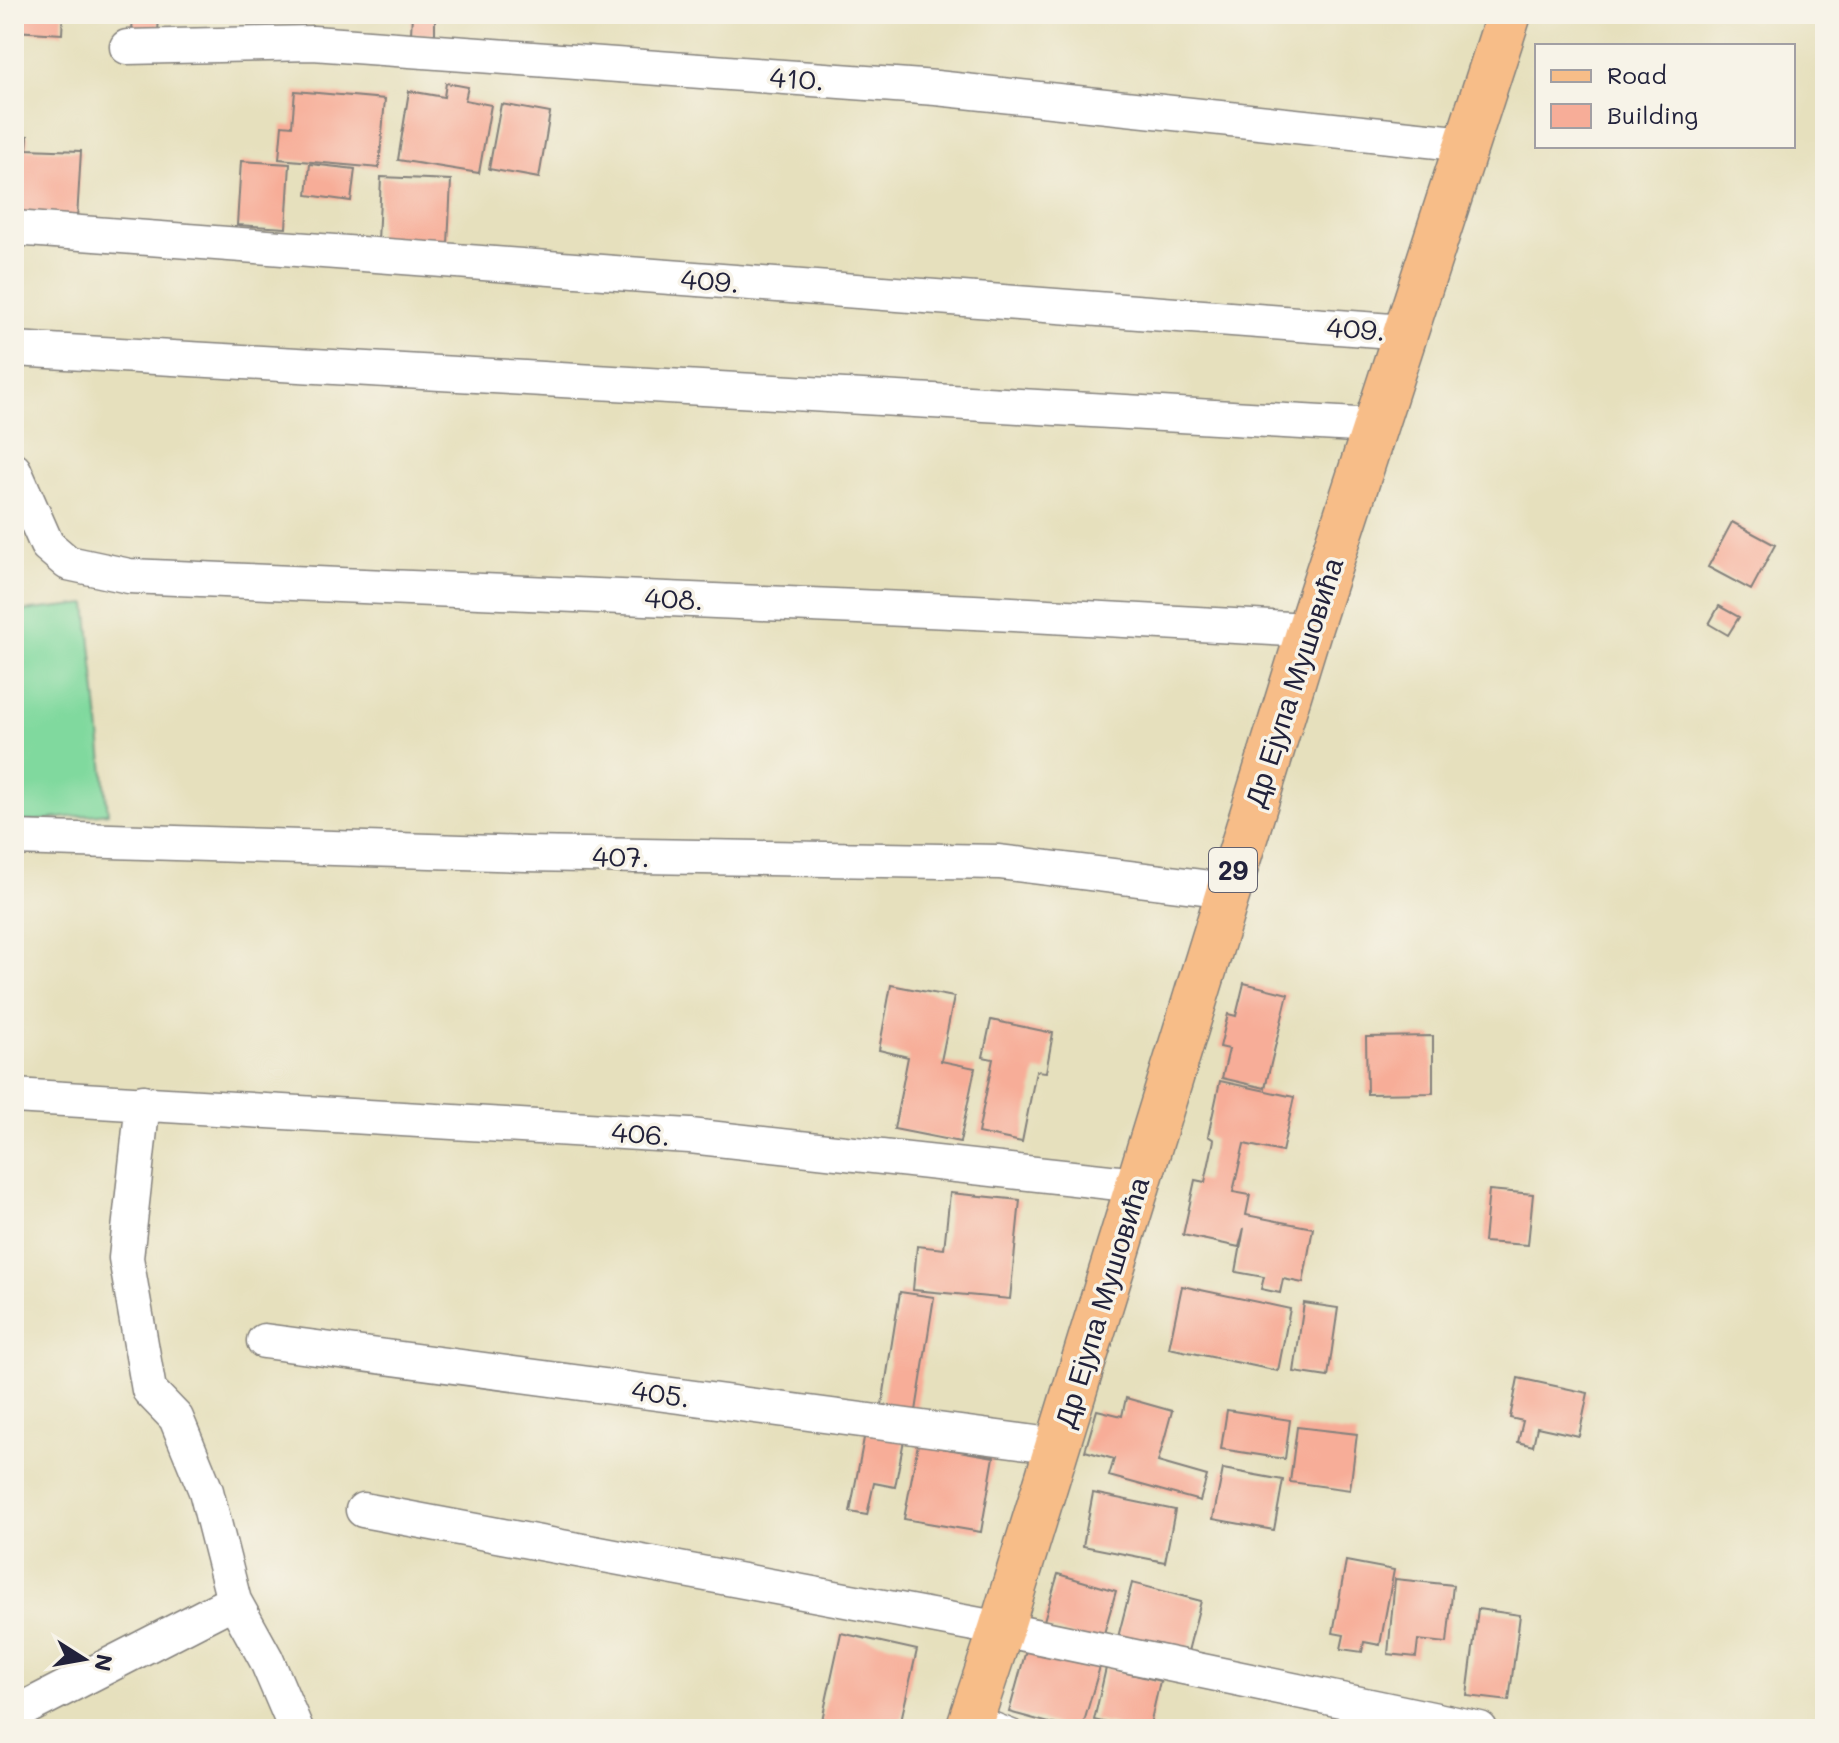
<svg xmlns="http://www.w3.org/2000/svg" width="1839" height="1743" viewBox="0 0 1839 1743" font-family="Mali,sans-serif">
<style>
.pitch{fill:#80d99e;stroke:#517e6c;stroke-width:2}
.building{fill:#f7ad98}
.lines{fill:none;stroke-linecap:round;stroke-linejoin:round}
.lane-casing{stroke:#84817c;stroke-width:19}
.street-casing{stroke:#84817c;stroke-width:37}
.primary-casing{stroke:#84817c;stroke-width:47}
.lane{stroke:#fff;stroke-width:16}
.street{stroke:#fff;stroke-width:34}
.primary{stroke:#f7bd88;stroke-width:44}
.labels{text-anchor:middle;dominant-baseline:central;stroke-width:7;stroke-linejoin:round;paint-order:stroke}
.shield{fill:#f7f3e8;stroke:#62616f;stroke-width:2}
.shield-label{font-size:26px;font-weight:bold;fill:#22223b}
.street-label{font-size:28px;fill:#22223b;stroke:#f7f3e8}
</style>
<rect width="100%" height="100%" fill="#f7f3e8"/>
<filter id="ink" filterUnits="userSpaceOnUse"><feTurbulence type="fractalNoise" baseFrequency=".0125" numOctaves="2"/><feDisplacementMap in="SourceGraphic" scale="16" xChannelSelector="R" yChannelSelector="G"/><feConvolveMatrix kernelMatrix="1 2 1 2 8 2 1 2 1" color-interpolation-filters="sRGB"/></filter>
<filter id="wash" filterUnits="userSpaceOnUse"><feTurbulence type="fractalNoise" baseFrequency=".006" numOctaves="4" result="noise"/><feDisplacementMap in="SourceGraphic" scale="32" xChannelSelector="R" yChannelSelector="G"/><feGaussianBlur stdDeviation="1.8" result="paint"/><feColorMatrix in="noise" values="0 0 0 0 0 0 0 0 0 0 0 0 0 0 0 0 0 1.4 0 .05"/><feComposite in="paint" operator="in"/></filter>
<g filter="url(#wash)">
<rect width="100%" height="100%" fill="#e6e0bd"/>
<!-- pitch -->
<path class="pitch" d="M87 604 108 813 14 823V612Z"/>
<g id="blocks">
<!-- building -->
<path class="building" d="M14 14H63L62 34 14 31Z
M133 14H159L158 34 132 32Z
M268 14H325L326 18 268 21Z
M412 14H435V34H411Z
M446 83 468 87 465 100 491 105 479 173 398 160 409 91 444 97Z
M295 91 385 99 379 168 279 159 282 125 292 126Z
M501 104 550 113 539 178 489 169Z
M14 135 28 136 27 149 81 151 77 219 14 215Z
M241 161 290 164 286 228 237 225Z
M310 164 355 169 351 201 307 195Z
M381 177 451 180 448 245 378 241Z
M1732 522 1775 545 1751 590 1708 567Z
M1719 606 1739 617 1728 635 1709 624Z
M1244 983 1288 994 1265 1088 1222 1078 1229 1049 1220 1047 1228 1014 1236 1016Z
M891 985 954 997 941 1061 975 1068 960 1142 894 1129 908 1057 879 1050Z
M991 1020 1053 1033 1046 1072 1036 1071 1022 1142 978 1133 993 1059 983 1057Z
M1433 1036V1093L1367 1094 1366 1037Z
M1220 1081 1294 1097 1282 1152 1244 1144 1233 1192 1250 1195 1246 1215 1313 1228 1303 1283 1283 1279 1280 1293 1261 1289 1264 1277 1236 1272 1244 1228 1239 1247 1183 1235 1195 1180 1205 1182 1214 1140 1208 1136Z
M1489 1190 1533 1194 1528 1245 1484 1242Z
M950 1193 1020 1200 1010 1299 913 1290 917 1246 944 1249Z
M1182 1286 1290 1309 1278 1371 1169 1348Z
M900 1292 934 1297 916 1411 882 1405Z
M1304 1303 1338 1308 1328 1377 1294 1372Z
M1518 1378 1588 1393 1579 1436 1537 1427 1533 1446 1518 1442 1523 1421 1510 1418Z
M1126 1398 1172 1411 1158 1462 1207 1476 1200 1501 1109 1476 1114 1459 1085 1451 1097 1410 1122 1416Z
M1227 1410 1290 1420 1285 1459 1221 1449Z
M1297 1427 1357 1434 1350 1490 1290 1482Z
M865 1433 904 1440 895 1487 874 1483 867 1515 850 1512Z
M918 1444 994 1457 981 1532 904 1519Z
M1223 1469 1283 1480 1274 1530 1213 1519Z
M1093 1493 1175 1510 1165 1562 1083 1546Z
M1346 1561 1394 1570 1380 1645 1364 1642 1362 1652 1341 1649 1344 1635 1333 1633Z
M1058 1574 1116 1591 1101 1644 1042 1627Z
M1395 1579 1453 1585 1447 1643 1418 1640 1416 1657 1388 1654Z
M1132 1583 1201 1601 1186 1659 1117 1641Z
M1478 1609 1520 1615 1509 1701 1467 1696Z
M841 1633 917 1650 899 1729H820Z
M1028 1643 1101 1663 1082 1729H1071L1009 1712Z
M1106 1668 1160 1681 1149 1729H1132L1094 1720Z"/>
</g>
</g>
<g filter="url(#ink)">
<use href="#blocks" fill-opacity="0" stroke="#84817c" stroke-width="2"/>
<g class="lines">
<defs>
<path id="lane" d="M975 1713 1015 1729"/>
<path id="street" d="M127 47 313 43 936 88 1466 144
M14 228 1405 332
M14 349 1374 426
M14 470 47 545 68 563 129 576 974 612 1309 630
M14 838 527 854 999 862 1227 890
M14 1096 690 1136 1137 1185
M143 1102 126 1258 149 1390 176 1418 206 1491 234 1601 266 1659 296 1729
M264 1341 1058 1446
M363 1510 1001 1629 1480 1729
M14 1714 234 1601"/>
<path id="primary" d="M968 1729 1001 1629 1309 630 1509 14"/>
</defs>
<!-- lane casing -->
<use href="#lane" class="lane-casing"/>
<!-- street casing -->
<use href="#street" class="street-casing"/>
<!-- primary casing -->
<use href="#primary" class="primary-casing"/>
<!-- lane -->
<use href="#lane" class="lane"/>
<!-- street -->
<use href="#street" class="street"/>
<!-- primary -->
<use href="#primary" class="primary"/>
</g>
</g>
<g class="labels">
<!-- shield labels -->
<rect class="shield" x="1209" y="848" width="48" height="44" rx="6"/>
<g class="shield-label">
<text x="1233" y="870">29</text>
</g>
<!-- street labels -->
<g class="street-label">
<text transform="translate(797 78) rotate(4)">410.</text>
<text transform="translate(710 280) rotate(4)">409.</text>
<text transform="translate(1356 328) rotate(4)">409.</text>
<text transform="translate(674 598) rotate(3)">408.</text>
<text transform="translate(1293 682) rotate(-72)">Др Ејупа Мушовића</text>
<text transform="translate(621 856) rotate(1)">407.</text>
<text transform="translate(641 1133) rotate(4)">406.</text>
<text transform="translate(1101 1302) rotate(-73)">Др Ејупа Мушовића</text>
<text transform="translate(661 1393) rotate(8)">405.</text>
</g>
</g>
<!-- margin -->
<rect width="1839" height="1743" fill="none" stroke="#f7f3e8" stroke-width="48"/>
<!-- legend -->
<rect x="1535" y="44" width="260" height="104" fill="#f7f3e8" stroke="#a29fa3" stroke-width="2"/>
<rect x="1551" y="70" width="40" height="12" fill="#f7bd88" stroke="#a29fa3" stroke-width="2"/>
<text x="1607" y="84" font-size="24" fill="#22223b">Road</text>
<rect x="1551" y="104" width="40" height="24" fill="#f7ad98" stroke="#a29fa3" stroke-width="2"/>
<text x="1607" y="124" font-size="24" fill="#22223b">Building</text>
<!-- north arrow -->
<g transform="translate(84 1659) rotate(101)" stroke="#f7f3e8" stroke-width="6" paint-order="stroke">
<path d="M0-6L14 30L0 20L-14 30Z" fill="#22223b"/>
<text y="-12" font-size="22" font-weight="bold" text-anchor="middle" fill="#22223b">N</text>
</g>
</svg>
